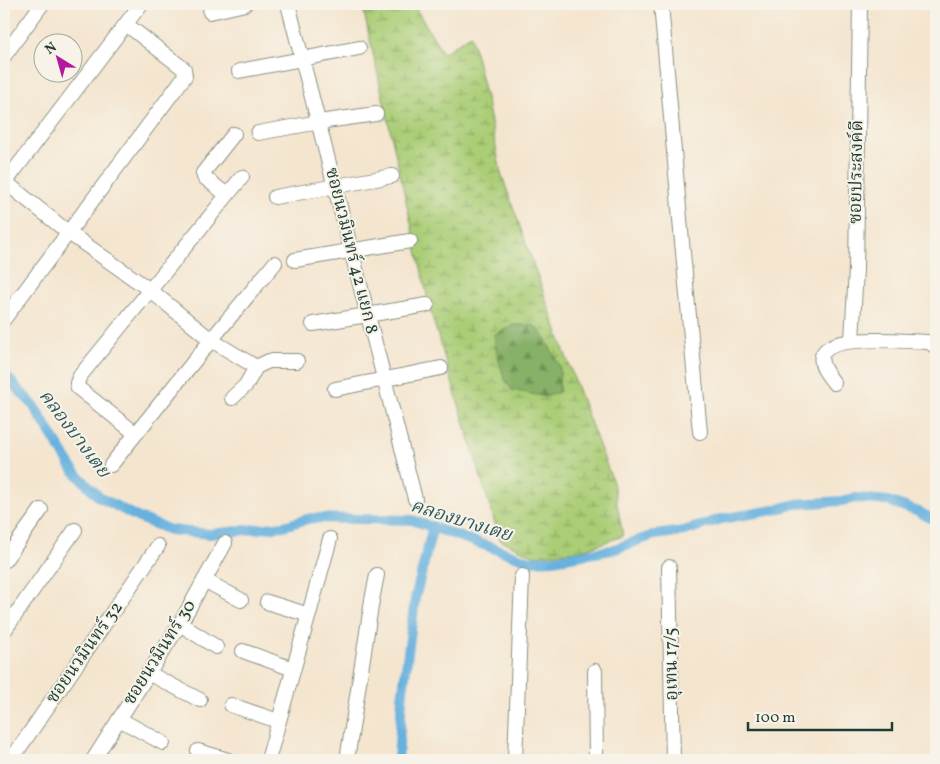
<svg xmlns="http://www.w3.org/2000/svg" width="940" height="764" viewBox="0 0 940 764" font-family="Vollkorn,'Noto Serif Thai',serif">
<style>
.forest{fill:url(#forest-firs);stroke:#53764e}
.wetland{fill:url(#wetland-marsh);stroke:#648555;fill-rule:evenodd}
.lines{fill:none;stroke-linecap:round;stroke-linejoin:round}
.canal{stroke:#66b1de;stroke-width:10}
.minor-casing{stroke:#8a9182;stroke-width:16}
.minor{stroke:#fff;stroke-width:14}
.labels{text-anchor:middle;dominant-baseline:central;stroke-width:4;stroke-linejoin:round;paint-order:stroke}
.street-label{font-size:18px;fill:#1f3d34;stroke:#f7f3e8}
.water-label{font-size:19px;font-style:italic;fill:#315a5e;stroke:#f7f3e8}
</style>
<defs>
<pattern id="forest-firs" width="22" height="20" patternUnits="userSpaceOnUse" patternTransform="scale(1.25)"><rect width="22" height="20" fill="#87b067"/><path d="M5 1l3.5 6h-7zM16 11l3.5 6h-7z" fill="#6e9056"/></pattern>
<pattern id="wetland-marsh" width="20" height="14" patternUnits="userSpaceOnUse" patternTransform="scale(1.25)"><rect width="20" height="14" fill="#aacd76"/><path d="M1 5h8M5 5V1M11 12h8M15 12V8" fill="none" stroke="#8aa862"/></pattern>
</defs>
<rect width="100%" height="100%" fill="#f7f3e8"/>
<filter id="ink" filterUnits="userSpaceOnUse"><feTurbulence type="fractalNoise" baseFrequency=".02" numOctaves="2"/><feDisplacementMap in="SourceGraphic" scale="10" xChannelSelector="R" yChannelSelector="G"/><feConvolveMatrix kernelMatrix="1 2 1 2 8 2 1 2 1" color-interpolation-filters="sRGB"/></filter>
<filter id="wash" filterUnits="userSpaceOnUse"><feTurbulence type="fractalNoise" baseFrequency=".0096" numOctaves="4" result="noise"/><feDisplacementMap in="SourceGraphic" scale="20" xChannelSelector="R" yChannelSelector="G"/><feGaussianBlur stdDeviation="1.12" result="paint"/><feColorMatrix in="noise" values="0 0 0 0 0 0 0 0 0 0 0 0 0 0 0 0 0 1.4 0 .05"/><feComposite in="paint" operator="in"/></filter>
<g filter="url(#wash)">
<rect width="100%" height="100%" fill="#f4e5cf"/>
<!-- forest -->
<path class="forest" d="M513 325H534L544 336 560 367 559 392 546 398 512 390 505 381 497 354 494 335Z"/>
<!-- wetland -->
<path class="wetland" d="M362 4H413L443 53 471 35 487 102 501 173 577 387 613 482 623 536 583 550 535 556 500 540 431 313ZM513 325H534L544 336 560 367 559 392 546 397 512 390 505 380 497 354 494 335Z"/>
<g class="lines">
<!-- canal -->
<path class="canal" d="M4 374 33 405 74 471 99 497 139 518 170 530 210 534 284 526 311 518 412 520 530 561 553 560 612 550 654 535 684 531 721 519 774 510 796 504 842 501 856 498 888 501 919 512 936 521
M398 760 402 699 415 599 433 526"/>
</g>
</g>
<g filter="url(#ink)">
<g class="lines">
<defs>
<path id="minor" d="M288 4 415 499
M661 4 682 242 700 432
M210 12 245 4
M4 56 42 4
M239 71 359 48
M258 133 319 122 376 114
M4 181 69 233 150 290 211 340 256 367
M4 184 141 4
M227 195 204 177 203 173 234 134
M275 197 392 176
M295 260 410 241
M4 319 185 76 184 69 127 25
M313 324 427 305
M852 340 856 269 860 4
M834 383C829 376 819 366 822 356 829 332 909 342 929 342L936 347
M335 389 441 368
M232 398 246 385 256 367 269 361H297
M135 433 78 388 77 383 80 376 242 177
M111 465 211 340 275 263
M4 561 41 510
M669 567 673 760
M204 580 241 600
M267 602 309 615
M180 624 216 647
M4 631 75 530
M243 651 293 669
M595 671 596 760
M148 673 200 700
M231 705 278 721
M119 719 163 743
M198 751 228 760
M11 760 158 546
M93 760 180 624 225 543
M268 760 330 539
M347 760 372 600 377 575
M515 760 522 576"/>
</defs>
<!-- minor casing -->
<use href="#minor" class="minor-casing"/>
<!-- minor -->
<use href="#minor" class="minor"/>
</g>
</g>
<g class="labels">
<!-- street labels -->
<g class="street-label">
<text transform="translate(857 172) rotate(-89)">ซอยประสงค์ดี</text>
<text transform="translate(351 251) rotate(76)">ซอยนวมินทร์ 42 แยก 8</text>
<text transform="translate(85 653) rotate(-55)">ซอยนวมินทร์ 32</text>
<text transform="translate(160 653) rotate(-58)">ซอยนวมินทร์ 30</text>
<text transform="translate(672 664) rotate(-91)">อุเทน 17/5</text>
</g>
<!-- water labels -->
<g class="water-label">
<text transform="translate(74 434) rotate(53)">คลองบางเตย</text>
<text transform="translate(461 521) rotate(17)">คลองบางเตย</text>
</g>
</g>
<!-- margin -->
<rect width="940" height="764" fill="none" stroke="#f7f3e8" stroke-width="20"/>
<!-- north arrow -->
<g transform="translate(58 58) rotate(323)"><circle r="24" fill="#f7f3e8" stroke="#a1aaa0"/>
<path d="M0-4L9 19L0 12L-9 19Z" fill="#b5179e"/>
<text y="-8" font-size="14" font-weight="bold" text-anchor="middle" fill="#1f3d34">N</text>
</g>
<!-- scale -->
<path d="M748 722v8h144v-8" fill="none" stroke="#1f3d34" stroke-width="2.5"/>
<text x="755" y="722" font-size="15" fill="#1f3d34" stroke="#f7f3e8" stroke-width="4" paint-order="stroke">100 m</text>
</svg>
